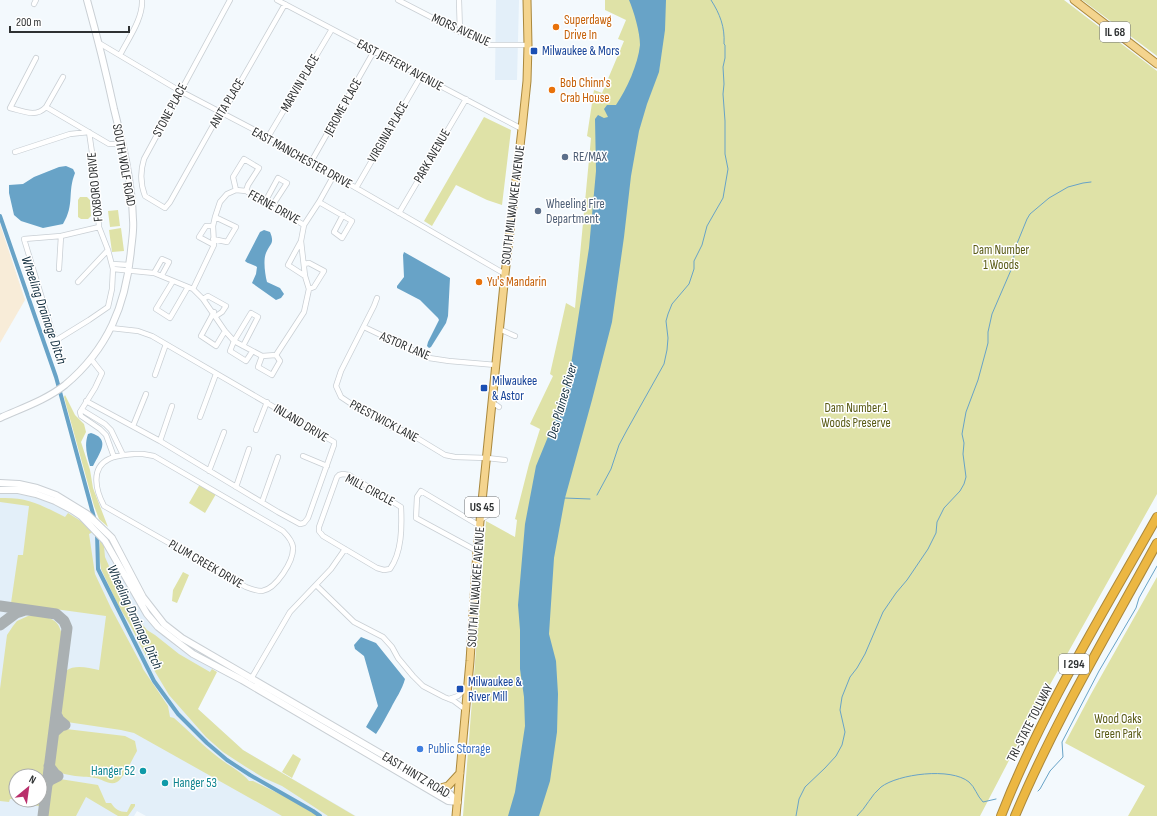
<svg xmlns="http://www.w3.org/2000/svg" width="1157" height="816" viewBox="0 0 1157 816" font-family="'Sofia Sans Condensed',sans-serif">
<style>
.built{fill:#e3eff9;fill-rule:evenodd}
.industrial{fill:#f8ecd8}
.green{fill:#dfe2a7}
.water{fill:#68a3c7}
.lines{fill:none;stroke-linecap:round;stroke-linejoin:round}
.stream{stroke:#68a3c7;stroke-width:1}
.canal{stroke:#68a3c7;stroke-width:4}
.taxiway{stroke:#aab0b2;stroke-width:11}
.street-casing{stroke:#c9cfd4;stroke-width:6}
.secondary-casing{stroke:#c9cfd4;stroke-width:8}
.primary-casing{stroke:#aa883c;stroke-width:9}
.highway-casing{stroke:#aa883c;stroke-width:10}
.street{stroke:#fff;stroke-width:4.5}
.secondary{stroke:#fff;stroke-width:6}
.primary{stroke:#f4d48e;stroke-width:7}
.highway{stroke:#ecb742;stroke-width:8}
.food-dot{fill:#e8710a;stroke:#fff;stroke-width:1.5}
.transit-dot{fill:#1a4fb4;stroke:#fff;stroke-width:1.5}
.service-dot{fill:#5c6f8a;stroke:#fff;stroke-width:1.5}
.shop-dot{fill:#3f7fe0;stroke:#fff;stroke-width:1.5}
.culture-dot{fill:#0f9aa8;stroke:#fff;stroke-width:1.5}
.labels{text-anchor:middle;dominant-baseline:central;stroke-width:3;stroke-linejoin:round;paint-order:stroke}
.shield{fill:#fff;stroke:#6d6f70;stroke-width:1}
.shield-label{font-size:12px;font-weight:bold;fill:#2e3132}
.food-label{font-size:13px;fill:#c56008;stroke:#fff;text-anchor:start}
.street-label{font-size:13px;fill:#2e3132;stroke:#fff}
.transit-label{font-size:13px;fill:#164399;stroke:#fff;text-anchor:start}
.service-label{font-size:13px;fill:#4e5e75;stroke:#fff;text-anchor:start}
.park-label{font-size:13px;fill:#585913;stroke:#fff}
.shop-label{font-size:13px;fill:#366cbe;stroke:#fff;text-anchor:start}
.culture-label{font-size:13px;fill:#0d838f;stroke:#fff;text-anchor:end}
.water-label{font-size:14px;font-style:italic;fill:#132f3f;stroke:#fff}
</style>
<rect width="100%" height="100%" fill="#f3f9fd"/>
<!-- built -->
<path class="built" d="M496 0H519L517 80H495Z
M0 493 17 494 46 500 55 504 75 515 87 525 103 544 150 622 168 640 179 649 213 668 193 706 198 709 243 750 356 816H146L137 811 134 816H0ZM16 776H40V800H16Z"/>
<!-- industrial -->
<path class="industrial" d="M0 224 25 300 0 343Z"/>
<!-- green -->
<path class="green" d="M605 0H1064L1157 71V494L1029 722 980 816H463L486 521 515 537 517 520 515 519 529 464 540 429 530 424 553 376 550 374 566 303 575 308 591 138 587 136 594 90 602 93 624 41 618 39 626 20 605 10Z
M1082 0H1157V56L1085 2Z
M484 117 511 130 502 205 487 200 456 185 432 226 424 221Z
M80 197H87L90 200 91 216 88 219H81L78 217V200Z
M118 210 120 226 110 227 108 211Z
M121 228 124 251 112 252 109 230Z
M65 395 75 415 84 424 86 432 81 442 90 470 93 488 108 527 99 519 94 506 64 397Z
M200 484 216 494 205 513 189 503Z
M0 498C28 497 41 505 65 517L68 513 84 523 93 532 89 534 95 574 111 608 141 664 143 669 168 706 170 717 174 718C189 731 203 746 219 758 229 766 241 771 249 781H253L288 798 318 816H282L134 733 121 730 67 722 64 720 61 712 66 671C75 664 88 668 99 670L106 616 11 603 18 555H23L29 506 0 502Z
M100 540 104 546 105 557 109 566 127 602 143 625 147 630 155 635 179 654 210 672 212 669 217 672 198 709 243 750 355 816H328L299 797 282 786 264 778 246 767 223 752 206 737 169 695 151 665 130 625 118 605 101 569 99 554Z
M183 572 189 575 177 603 172 601 173 590Z
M1157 577V816H1128L1145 786 1065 743 1091 694Z
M35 615C50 618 59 618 62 636L39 806 24 804V800H40V776H16V795L13 799H10L9 802 0 801V689L7 635 13 626 17 621 28 616Z
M66 729 125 736 135 741 137 751C133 758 123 779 117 782 110 786 102 779 96 778 85 776 65 777 56 770 53 764 55 741 58 734 60 731 63 730 66 729Z
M293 754 301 759 292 778 282 772Z
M60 779 98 785 106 803H111C115 809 119 812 127 812L131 804H135V806L128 816H118L86 797 76 816H47L51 785 54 781Z"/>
<!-- water -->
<path class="water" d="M629 0H666L665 30 659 72 647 104 639 131 631 176 624 237 612 322 592 400 565 498 554 558 549 634 556 661 558 694 557 732 550 781 539 816H508L515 792 525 726 524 697 520 669V630L518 605 525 524 536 466 561 405 570 371 589 248 596 171 595 119 598 115 604 118 608 117 604 109 607 105H616C627 89 638 64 640 45 640 32 634 12 629 0Z
M66 166 73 169 75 173C67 193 75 204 63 224L43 228 21 221 14 215 9 193V185L23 184 34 177 59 167Z
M264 230 270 232C275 244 270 243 266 253 263 260 265 274 267 282L280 288 284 294 281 298 276 300 252 283 256 274 257 267C253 264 248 264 245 261L260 232Z
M404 252 450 278 448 316 446 323 431 347 429 348 427 346 428 342 439 320 438 318 420 300 397 288V286L404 277 403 255Z
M91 433C111 439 100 452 93 466H90C87 455 84 446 88 434Z
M361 637 376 643 405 679C402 690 396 698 391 708 386 717 382 725 376 734L366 727 378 706 364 656 355 649 354 645Z"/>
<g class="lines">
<!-- stream -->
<path class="stream" d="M597 495 611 469 619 445 627 430 664 364 667 350 668 338 666 321 668 314 672 304 689 284 694 269V261L702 245 707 226 723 198 728 169 725 154V121L723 94 724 84 723 67 725 58V45L724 44C725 27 720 14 711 0
M564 498 590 499
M1038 791 1040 789 1050 771 1063 757 1062 742 1099 671 1136 608 1139 598 1157 566
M796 816 799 799 805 787 825 768 836 756 842 745 845 732 840 710 842 697 850 677 857 668 865 654 883 612 896 593 907 580 928 549 936 533 937 522 944 508 960 491 964 484 966 477 963 454 964 443 962 434 966 412 978 380 988 343V332L992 314 1011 270 1016 246 1027 219 1030 214 1049 198 1068 187 1083 183 1091 182
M857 816C866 808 871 795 881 787 898 774 951 767 969 782 975 787 977 796 983 802L996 799"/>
<!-- canal -->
<path class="canal" d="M0 216 56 377 95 521
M97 533 98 569 154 681 178 714 207 743 227 760 250 775 313 811 320 816"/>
<!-- taxiway -->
<path class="taxiway" d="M0 606 56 614 64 621 67 628 43 816
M0 625 16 613 25 610
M54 732 61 726 65 725 59 720 56 714
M47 784 50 780 58 776 55 774 49 766"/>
<defs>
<path id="street" d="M230 0 144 159C140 172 140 183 145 196L165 208 170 202 220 113 225 109 285 4
M277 0 522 129
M398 0 460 32 490 45H528
M459 0 460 32
M34 4 36 0
M99 43 180 91 268 137 505 274
M120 55C128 39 143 19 142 0
M36 58 10 108C23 111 36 118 46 107L109 144H122
M46 107 63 77
M89 132 95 173 99 227 108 250 113 269 112 289 108 307 89 320 55 341 24 239 61 236 99 227
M268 137 332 29
M15 152 70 134 89 132
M311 162 374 51
M356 188 421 76
M236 190 233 177 244 159 259 168 248 185 246 191
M265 202 278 178 287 183 272 206
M319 202 352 221 342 238 334 232 343 215
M399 213 466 99
M213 226H206L199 237 214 245
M213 239 227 242 236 227 215 217
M301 241 288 265 305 276
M112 264 130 265
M304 264 309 263 324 271 314 287 309 289
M59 269 61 236
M113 269 154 273 193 289 203 299 225 331 234 341 262 356 276 355 304 312 309 289 305 276 301 241 304 225 319 202 334 175
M154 273 162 259 169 262 162 275
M173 281 156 309 170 318 188 287
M78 282 108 250
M193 289 214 245 213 226 215 217 220 202 227 194 236 190 246 191 304 225
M377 298 374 306 341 371 336 386 341 397 356 407 390 427 407 432 445 455 455 457 487 458 505 460
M203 299 208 296 226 306 222 312 216 316
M214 312 201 336 216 346 225 331
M364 327 429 358 449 361 496 365
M499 329 515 336
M243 346 258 317 251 313 234 341 230 351 246 361 252 352
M262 356 258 367 272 375 280 361 276 355
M91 359 102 373 95 388 80 412 81 416 100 429 106 435 114 457
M155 375 166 344
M86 401 160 441 278 512 300 524 304 523 308 518 334 445V442L152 336 138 331 111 328
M492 402 499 407
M82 410 105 424 111 430 123 455
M200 417 216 374
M133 426 146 394
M256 430 267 402
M160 441 172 406
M134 454H143L154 456 283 531C287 535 292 540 293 547 294 561 276 589 262 591 256 591 251 589 246 587L104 506C96 491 90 468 109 459 117 455 126 455 134 454Z
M303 456 327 466
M209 471 224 432
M343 474 349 475 401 507C402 527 402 552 390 569L384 570 377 568 323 536 319 531V527L337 477 339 475Z
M236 487 249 449
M262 502 278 457
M480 520 490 514
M477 551 416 518 417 497 421 491 480 526
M316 585 354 622 383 637 392 647 398 658 413 676 423 686 444 697 454 701 466 710
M251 679 290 612 331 569 345 549
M449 699 458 696 467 687"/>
<path id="secondary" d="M0 418C22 408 46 400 65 385 108 349 126 305 131 250 132 240 134 229 133 220 132 182 123 145 114 109 106 72 97 36 87 0
M0 483 19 484 37 488 56 495 87 514 112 538 143 597 164 624 182 638 450 794 458 802
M0 490H18L36 494 55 501 72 510 81 516 105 541 147 614 158 627 176 641 193 654 242 680 448 801 458 802"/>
<path id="primary" d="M1074 0 1157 64
M440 788 448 786 460 773
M456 816 470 661 477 551 505 274 522 129 527 81 528 45 527 0"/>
<path id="highway" d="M1001 816C1042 711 1102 615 1157 517
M1015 816C1055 721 1108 633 1157 543"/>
</defs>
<!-- street casing -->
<use href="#street" class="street-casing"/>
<!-- secondary casing -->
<use href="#secondary" class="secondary-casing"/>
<!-- primary casing -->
<use href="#primary" class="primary-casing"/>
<!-- highway casing -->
<use href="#highway" class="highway-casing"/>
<!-- street -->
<use href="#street" class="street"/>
<!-- secondary -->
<use href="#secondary" class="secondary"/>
<!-- primary -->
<use href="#primary" class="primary"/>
<!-- highway -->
<use href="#highway" class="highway"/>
</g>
<!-- markers -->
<g class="food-dot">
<circle cx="556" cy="27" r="4"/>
<circle cx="552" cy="90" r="4"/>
<circle cx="479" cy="282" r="4"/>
</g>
<g class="transit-dot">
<rect x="530" y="47" width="8" height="8" rx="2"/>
<rect x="480" y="384" width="8" height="8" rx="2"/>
<rect x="456" y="685" width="8" height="8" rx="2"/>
</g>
<g class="service-dot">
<circle cx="565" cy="157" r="4"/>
<circle cx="538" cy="211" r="4"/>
</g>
<circle class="shop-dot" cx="420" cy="749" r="4"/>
<g class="culture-dot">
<circle cx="143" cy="771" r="4"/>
<circle cx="165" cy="783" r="4"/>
</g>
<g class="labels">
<!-- shield labels -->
<g class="shield">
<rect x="1100" y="22" width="30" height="20" rx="3"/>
<rect x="465" y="497" width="34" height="20" rx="3"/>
<rect x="1059" y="654" width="30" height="20" rx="3"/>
</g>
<g class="shield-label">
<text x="1115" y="32">IL 68</text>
<text x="482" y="507">US 45</text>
<text x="1074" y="664">I 294</text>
</g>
<!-- food labels -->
<g class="food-label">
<text x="564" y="20">Superdawg<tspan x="564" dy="15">Drive In</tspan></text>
<text x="560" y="83">Bob Chinn's<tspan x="560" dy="15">Crab House</tspan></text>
<text x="487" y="282">Yu's Mandarin</text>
</g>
<!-- street labels -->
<g class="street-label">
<text transform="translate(461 30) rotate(24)">MORS AVENUE</text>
<text transform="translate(400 65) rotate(28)">EAST JEFFERY AVENUE</text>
<text transform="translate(300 83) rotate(-60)">MARVIN PLACE</text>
<text transform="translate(227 103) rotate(-59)">ANITA PLACE</text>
<text transform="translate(343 107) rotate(-61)">JEROME PLACE</text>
<text transform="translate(170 110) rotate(-62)">STONE PLACE</text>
<text transform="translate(388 132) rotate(-60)">VIRGINIA PLACE</text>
<text transform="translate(432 156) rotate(-60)">PARK AVENUE</text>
<text transform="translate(302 158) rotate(29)">EAST MANCHESTER DRIVE</text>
<text transform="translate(124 165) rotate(80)">SOUTH WOLF ROAD</text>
<text transform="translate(95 187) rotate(-96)">FOXBORO DRIVE</text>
<text transform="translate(513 205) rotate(-83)">SOUTH MILWAUKEE AVENUE</text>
<text transform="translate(274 207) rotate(29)">FERNE DRIVE</text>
<text transform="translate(405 346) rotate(23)">ASTOR LANE</text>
<text transform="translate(384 421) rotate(28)">PRESTWICK LANE</text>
<text transform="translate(301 423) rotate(31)">INLAND DRIVE</text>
<text transform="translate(370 490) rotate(28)">MILL CIRCLE</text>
<text transform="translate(206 564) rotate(30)">PLUM CREEK DRIVE</text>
<text transform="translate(476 587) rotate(-86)">SOUTH MILWAUKEE AVENUE</text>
<text transform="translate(1030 723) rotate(-63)">TRI-STATE TOLLWAY</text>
<text transform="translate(416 775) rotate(31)">EAST HINTZ ROAD</text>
</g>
<!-- transit labels -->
<g class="transit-label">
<text x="542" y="51">Milwaukee &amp; Mors</text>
<text x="492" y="381">Milwaukee<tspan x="492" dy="15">&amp; Astor</tspan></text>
<text x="468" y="682">Milwaukee &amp;<tspan x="468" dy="15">River Mill</tspan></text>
</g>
<!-- service labels -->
<g class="service-label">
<text x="573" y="157">RE/MAX</text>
<text x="546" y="204">Wheeling Fire<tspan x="546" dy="15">Department</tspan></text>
</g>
<!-- park labels -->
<g class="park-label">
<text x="1001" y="250">Dam Number<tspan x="1001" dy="15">1 Woods</tspan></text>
<text x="856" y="408">Dam Number 1<tspan x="856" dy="15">Woods Preserve</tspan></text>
<text x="1118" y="719">Wood Oaks<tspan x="1118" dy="15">Green Park</tspan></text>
</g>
<!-- shop labels -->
<g class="shop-label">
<text x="428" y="749">Public Storage</text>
</g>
<!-- culture labels -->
<g class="culture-label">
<text x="135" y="771">Hanger 52</text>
<text x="173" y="783" text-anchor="start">Hanger 53</text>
</g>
<!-- water labels -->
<g class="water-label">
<text transform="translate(44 310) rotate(71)">Wheeling Drainage Ditch</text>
<text transform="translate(562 401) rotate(-74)">Des Plaines River</text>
<text transform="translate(135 617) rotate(65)">Wheeling Drainage Ditch</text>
</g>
</g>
<!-- north arrow -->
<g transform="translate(28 788) rotate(29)"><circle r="19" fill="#ffffff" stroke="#abadad"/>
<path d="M0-3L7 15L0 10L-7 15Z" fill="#ba306c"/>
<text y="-6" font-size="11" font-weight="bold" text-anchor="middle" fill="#2e3132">N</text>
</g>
<!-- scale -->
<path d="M10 26v6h119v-6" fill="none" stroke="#2e3132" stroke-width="2"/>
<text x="16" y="26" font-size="12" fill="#2e3132" stroke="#ffffff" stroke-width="3" paint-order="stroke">200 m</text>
</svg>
